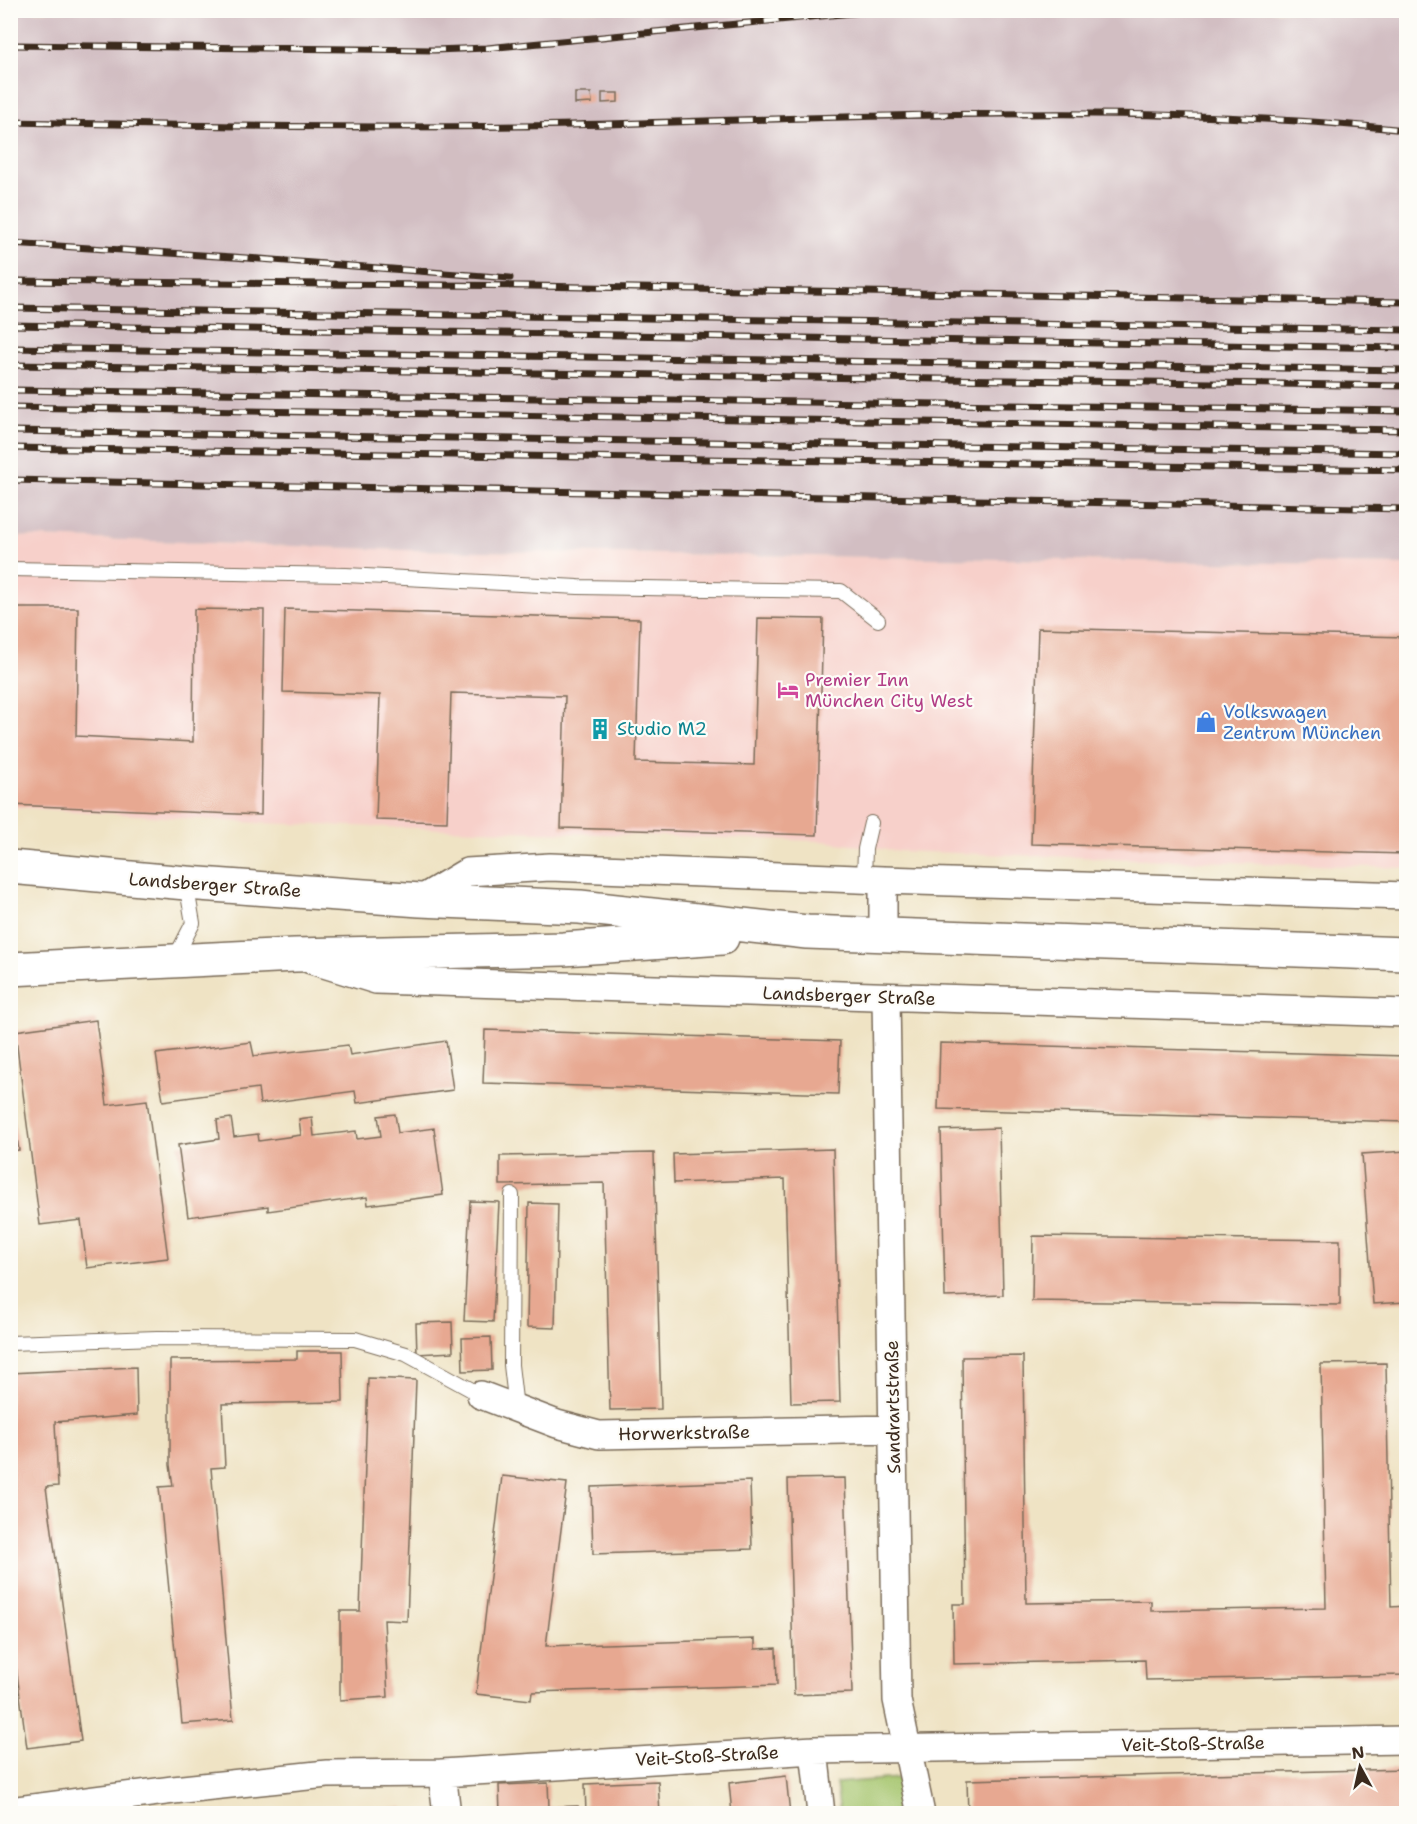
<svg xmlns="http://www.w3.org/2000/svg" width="1417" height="1824" viewBox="0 0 1417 1824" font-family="'Shantell Sans',sans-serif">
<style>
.built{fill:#f7d0ca}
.industrial{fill:#d2bec2}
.green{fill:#a5c56d;stroke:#707846;stroke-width:1.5}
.building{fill:#e7a891}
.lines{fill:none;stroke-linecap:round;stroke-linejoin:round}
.service-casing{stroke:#7a6b58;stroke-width:16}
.minor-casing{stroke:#7a6b58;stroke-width:30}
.primary-casing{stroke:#7a6b58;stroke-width:36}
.service{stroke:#fff;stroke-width:14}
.minor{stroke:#fff;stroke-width:27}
.primary{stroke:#fff;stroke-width:33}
.rail-casing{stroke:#3b2a1e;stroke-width:7}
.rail{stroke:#fdfcf7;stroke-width:4.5;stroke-dasharray:14;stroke-linecap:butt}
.labels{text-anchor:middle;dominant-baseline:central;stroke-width:4.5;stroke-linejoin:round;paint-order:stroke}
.hotel-label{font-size:18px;fill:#b23c85;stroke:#fdfcf7;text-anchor:start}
.shop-label{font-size:18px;fill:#366cbe;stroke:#fdfcf7;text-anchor:start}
.culture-label{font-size:18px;fill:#0d838f;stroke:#fdfcf7;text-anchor:start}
.street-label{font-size:18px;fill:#3b2a1e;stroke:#fdfcf7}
</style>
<rect width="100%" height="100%" fill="#fdfcf7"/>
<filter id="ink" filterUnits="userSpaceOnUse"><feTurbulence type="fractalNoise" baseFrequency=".0167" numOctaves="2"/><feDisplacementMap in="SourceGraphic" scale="12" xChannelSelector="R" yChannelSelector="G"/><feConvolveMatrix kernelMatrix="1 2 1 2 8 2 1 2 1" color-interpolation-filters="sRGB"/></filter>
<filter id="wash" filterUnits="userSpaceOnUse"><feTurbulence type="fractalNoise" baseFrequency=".008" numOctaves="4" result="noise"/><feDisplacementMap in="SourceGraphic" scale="24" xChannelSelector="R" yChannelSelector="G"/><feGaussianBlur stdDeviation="1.35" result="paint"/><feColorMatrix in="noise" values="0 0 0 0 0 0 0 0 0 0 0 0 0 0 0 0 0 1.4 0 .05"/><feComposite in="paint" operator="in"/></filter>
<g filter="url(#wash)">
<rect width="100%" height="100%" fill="#efe3c4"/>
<!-- built -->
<path class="built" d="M10 536 404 550 1406 565V868L896 851 822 841 258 823 11 807Z"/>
<!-- industrial -->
<path class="industrial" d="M11 11H1406V565L404 550 11 536Z"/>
<!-- green -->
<path class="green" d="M900 1778 904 1813H840L836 1783Z"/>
<g id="blocks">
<!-- building -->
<path class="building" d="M575 93H591L592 103 575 104Z
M602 93H618V102L602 103Z
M11 608H78L76 736 193 742 194 609 264 610 261 815 10 805Z
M285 609 640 619 636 762 754 765 758 618 823 619 817 835 561 828 565 696 451 693 447 822 376 820 380 695 283 692Z
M1038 628 1406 637V854L1031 844Z
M96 1020 107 1105 147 1100 168 1258 87 1268 81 1220 40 1225 15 1031Z
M485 1030 840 1041 838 1094 483 1083Z
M446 1041 453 1090 357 1103 355 1091 260 1104 258 1088 163 1101 156 1054 251 1042 254 1056 348 1045 350 1055Z
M940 1043 1406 1056V1122L938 1109Z
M10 1099 19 1150 10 1151Z
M395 1114 398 1133 434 1128 443 1195 368 1205 367 1197 268 1211V1206L188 1217 178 1145 219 1139 217 1120 231 1118 234 1137 258 1134 259 1141 301 1135 299 1119 312 1117 314 1136 356 1131 357 1139 381 1136 378 1116Z
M999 1128 1003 1295 945 1297 941 1130Z
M833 1149 840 1402 791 1403 785 1179 674 1183 673 1154Z
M1406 1151V1302L1373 1304 1362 1154Z
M654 1153 661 1409 610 1410 604 1183 500 1185V1156Z
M470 1201 499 1202 493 1322 464 1321Z
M529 1203 558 1204 555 1328 527 1327Z
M1033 1236 1340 1240V1305L1032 1301Z
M452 1322 453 1352 417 1354 416 1323Z
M491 1337 492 1370 463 1371 462 1338Z
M297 1351H342L343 1402 222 1404 225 1467 211 1468 233 1720 182 1724 159 1487 173 1486 170 1465V1360L297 1359Z
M1023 1356 1026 1603 1151 1601V1611L1326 1608 1321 1364 1386 1363 1391 1607 1406 1606V1675L1146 1680 1145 1660 954 1664 953 1604H965L962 1357Z
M136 1367 137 1415 55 1422 58 1486 46 1487 81 1741 27 1748 10 1621V1373Z
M368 1378 416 1380 407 1621 384 1620 388 1697 340 1700V1611H360Z
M502 1476 567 1483 546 1646 755 1639V1649L776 1648 777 1685 532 1692 531 1700 476 1694Z
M845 1478 852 1693 794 1695 788 1479Z
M750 1481 752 1549 593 1554 591 1487Z
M1406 1769V1814H968L967 1780Z
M786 1776 790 1814H732L729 1783Z
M658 1781 660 1814H586L585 1784Z
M548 1783 549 1807 578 1806V1814H500L499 1785Z
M403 1807 404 1814H347V1811Z"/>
</g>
</g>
<g filter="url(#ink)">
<use href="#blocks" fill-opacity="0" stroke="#7a6b58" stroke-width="1.5"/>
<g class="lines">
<defs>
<path id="service" d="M10 569 346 575 578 587 841 591 878 620
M864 879 865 849 871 823
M174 960 193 923 186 883
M512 1195 511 1365 516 1408
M10 1343 157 1338 355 1339 406 1354 481 1395"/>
<path id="minor" d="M420 900 467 872 550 867 883 880 1406 896
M883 934V880
M311 960 376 980 1406 1013
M886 997 897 1700 921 1814
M481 1395 557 1424 599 1435 893 1429
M814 1750 821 1814
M442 1773 447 1814
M10 1811 173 1790 327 1774 442 1773 814 1750 1406 1740"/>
<path id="primary" d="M10 867 186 883 420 900 580 907 807 932 1406 954
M10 969 295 955 563 949 722 938"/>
</defs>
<!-- service casing -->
<use href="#service" class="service-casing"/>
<!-- minor casing -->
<use href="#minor" class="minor-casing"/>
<!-- primary casing -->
<use href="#primary" class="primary-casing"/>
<!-- service -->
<use href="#service" class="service"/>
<!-- minor -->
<use href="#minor" class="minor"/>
<!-- primary -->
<use href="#primary" class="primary"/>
<defs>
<path id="rail" d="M633 10 783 13
M10 45 434 50 487 48 884 10
M10 122C198 126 385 129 572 125 850 118 1129 101 1406 130
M10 243 233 257 510 278
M10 281 531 286 1406 302
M10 308 1406 330
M10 325 1406 348
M10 348 1406 370
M10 365 1406 386
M10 390 1406 411
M10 407 1406 430
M10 431 1406 453
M10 448 1406 470
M10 480 1406 509"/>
</defs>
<!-- rail casing -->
<use href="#rail" class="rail-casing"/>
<!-- rail -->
<use href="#rail" class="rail"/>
</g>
</g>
<!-- icons -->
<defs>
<symbol id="hotel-bare" viewBox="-9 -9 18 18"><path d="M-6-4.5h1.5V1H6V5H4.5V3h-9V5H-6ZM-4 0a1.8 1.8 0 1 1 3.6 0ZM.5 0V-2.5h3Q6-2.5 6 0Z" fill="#d1479c" stroke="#fdfcf7" stroke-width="2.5" paint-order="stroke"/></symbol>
<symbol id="shop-bare" viewBox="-9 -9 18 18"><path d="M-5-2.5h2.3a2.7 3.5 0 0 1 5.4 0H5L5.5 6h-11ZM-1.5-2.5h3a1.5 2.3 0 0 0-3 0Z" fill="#3f7fe0" stroke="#fdfcf7" stroke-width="2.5" paint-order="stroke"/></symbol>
<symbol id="building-bare" viewBox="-9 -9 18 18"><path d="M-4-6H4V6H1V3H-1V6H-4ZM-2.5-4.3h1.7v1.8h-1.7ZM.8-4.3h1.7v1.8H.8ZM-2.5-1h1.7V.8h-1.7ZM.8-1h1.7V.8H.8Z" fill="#0f9aa8" stroke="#fdfcf7" stroke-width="2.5" paint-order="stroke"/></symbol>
</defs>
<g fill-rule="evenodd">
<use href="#hotel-bare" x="773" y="675" width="30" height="30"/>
<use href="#shop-bare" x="1191" y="707" width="30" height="30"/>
<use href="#building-bare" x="585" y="714" width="30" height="30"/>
</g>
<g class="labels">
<!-- hotel labels -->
<g class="hotel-label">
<text x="805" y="680">Premier Inn<tspan x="805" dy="21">München City West</tspan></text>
</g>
<!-- shop labels -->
<g class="shop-label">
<text x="1223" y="712">Volkswagen<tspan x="1223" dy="21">Zentrum München</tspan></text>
</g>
<!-- culture labels -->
<g class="culture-label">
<text x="617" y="729">Studio M2</text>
</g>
<!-- street labels -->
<g class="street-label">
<text transform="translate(215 885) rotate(4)">Landsberger Straße</text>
<text transform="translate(849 996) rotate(2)">Landsberger Straße</text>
<text transform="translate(893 1407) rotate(-91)">Sandrartstraße</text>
<text transform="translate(684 1433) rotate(-1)">Horwerkstraße</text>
<text transform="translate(1193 1744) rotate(-1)">Veit-Stoß-Straße</text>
<text transform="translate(707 1756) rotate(-3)">Veit-Stoß-Straße</text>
</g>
</g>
<!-- margin -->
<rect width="1417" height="1824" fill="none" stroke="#fdfcf7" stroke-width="36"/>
<!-- north arrow -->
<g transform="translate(1360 1767) rotate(352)" stroke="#fdfcf7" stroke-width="4.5" paint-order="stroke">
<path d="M0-4.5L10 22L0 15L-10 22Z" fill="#3b2a1e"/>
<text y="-9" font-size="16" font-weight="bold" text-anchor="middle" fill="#3b2a1e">N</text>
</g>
</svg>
